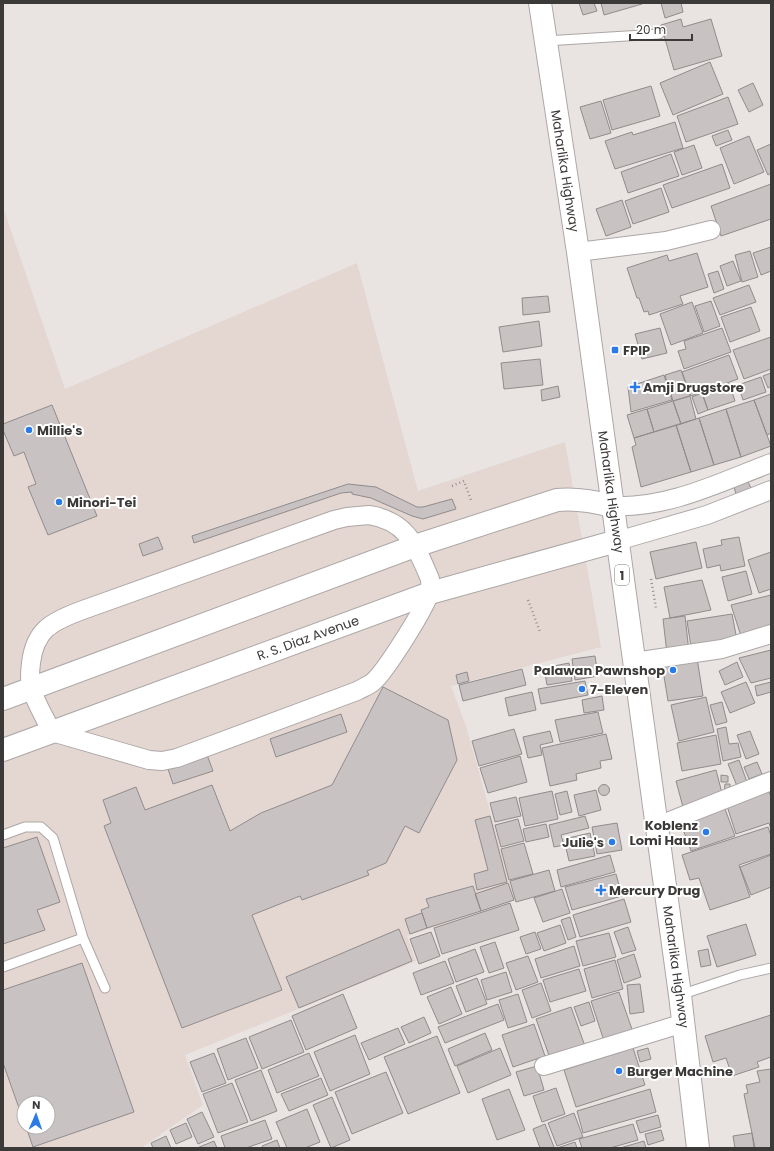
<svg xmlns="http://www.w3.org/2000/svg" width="774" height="1151" viewBox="0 0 774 1151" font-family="Poppins,sans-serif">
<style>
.built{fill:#e4d6d1;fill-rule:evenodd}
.building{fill:#c8c2c2;stroke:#918c8c}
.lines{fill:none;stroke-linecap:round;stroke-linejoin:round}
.service-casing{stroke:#aca7a6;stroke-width:11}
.minor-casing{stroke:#aca7a6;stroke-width:20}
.tertiary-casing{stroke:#aca7a6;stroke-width:24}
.trunk-casing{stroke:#aca7a6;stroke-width:24}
.path{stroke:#938f8e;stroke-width:2.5;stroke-dasharray:1 3;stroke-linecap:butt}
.service{stroke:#fff;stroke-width:9}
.minor{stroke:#fff;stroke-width:18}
.tertiary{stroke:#fff;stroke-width:22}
.trunk{stroke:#fff;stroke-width:22}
.poi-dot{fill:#2b7be6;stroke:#fff;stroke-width:1.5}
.labels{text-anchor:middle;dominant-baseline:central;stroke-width:4;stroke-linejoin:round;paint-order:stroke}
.shield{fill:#fff;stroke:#767574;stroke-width:1}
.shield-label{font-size:12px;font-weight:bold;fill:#3c3a39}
.street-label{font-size:13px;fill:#3c3a39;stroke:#fff}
.poi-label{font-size:13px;font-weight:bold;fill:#3c3a39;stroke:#fff;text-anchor:start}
</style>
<rect width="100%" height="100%" fill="#e9e4e2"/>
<!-- built -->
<path class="built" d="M3 207 65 389 357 263 418 491 565 442 601 647 451 686 466 726 515 900 407 936 416 961 185 1055 203 1105 141 1148H3ZM24 1103H48V1127H24Z"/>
<!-- building -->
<path class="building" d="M579 3H594L597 11 583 15Z
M601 3H642V4L604 15Z
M661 3H681L683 12 665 18Z
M681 19 683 27 711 19 722 56 674 70 661 25Z
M710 62 723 94 673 115 660 83Z
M753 83 763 105 749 112 738 90Z
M651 86 660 116 612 130 603 100Z
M728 97 738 124 686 142 677 116Z
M601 101 611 133 590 139 580 107Z
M675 122 683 148 615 169 605 141 632 132 633 135Z
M728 130 732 140 716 146 712 136Z
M749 136 764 172 734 184 720 148Z
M771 144V173L768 175 757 150Z
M694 145 702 168 682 175 674 152Z
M671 154 679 176 628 193 621 172Z
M722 164 730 188 672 208 663 185Z
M771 184V219L721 236 711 206Z
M661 188 669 212 633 224 625 201Z
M622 200 631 227 606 236 596 209Z
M771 247V271L761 275 753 253Z
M750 251 758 277 742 282 735 255Z
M697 253 708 287 680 296 683 304 649 315 648 311 644 312 639 298H637L627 268 667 255 669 261Z
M733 261 741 281 727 286 720 266Z
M718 271 724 289 714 293 708 274Z
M749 285 756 302 720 315 713 298Z
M548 296 550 312 523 315 522 298Z
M711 301 720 326 704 332 695 306Z
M692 302 703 333 671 345 660 314Z
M751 307 760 331 730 342 721 317Z
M539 321 542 346 503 352 499 327Z
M660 328 667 353 642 359 635 334Z
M722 328 731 352 684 369 678 351 686 349 684 341Z
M771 337V369L744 379 733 350Z
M729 355 738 379 691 396 682 372Z
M540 359 543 385 504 389 501 363Z
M681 370 690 396 673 401 665 375Z
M771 373V386L768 388 763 376Z
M664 375 672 400 631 412 628 387Z
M761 377 766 392 743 400 738 385Z
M729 383 735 401 708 410 702 393Z
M558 386 560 397 542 401 541 390Z
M702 393 708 410 698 414 692 397Z
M771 394V433L767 435 754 400Z
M690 396 696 419 681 424 673 401Z
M754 400 771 446 741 457 726 409Z
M673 401 681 424 654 432 647 409Z
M52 405 97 516 48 535 28 487 36 484 24 452 14 456 3 430V424Z
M647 409 654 432 634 438 627 415Z
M726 409 741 457 714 465 699 418Z
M699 418 714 465 691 472 676 425Z
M676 425 691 472 641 487 632 447 636 445 634 438Z
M748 482 751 488 736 494 734 487Z
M348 484 376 487 417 507H423L452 499 456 509 423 519 412 516 371 498 352 494V492L341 493 194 543 192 536Z
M158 537 163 549 143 556 139 544Z
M739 537 745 566 721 571 720 565 707 568 703 549 722 545 721 540Z
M696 542 702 568 656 579 650 552Z
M771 552V589L759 593 748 560Z
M746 571 752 594 728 601 722 577Z
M702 580 711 610 670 618 664 587Z
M771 595V629L741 636 731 605Z
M732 614 737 640 691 647 687 621Z
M685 616 689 652 667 654 663 619Z
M771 650V678L751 683 739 658Z
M595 656 598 676 575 680 572 659Z
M697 658 703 696 668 701 662 664Z
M737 662 743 677 725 685 719 671Z
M569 663 572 681 547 685 544 668Z
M522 669 526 685 463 701 459 685Z
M467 672 469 681 458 684 456 675Z
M585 681 588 695 541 704 538 689Z
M746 682 755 703 730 713 721 692Z
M771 682V692L757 696 755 686Z
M383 687 448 720 457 760 419 833 405 826 386 863 367 871 369 875 302 900 300 896 252 915 282 990 182 1028 104 826 111 823 103 800 136 787 145 810 212 785 230 831 261 813 332 785Z
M532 692 536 710 509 716 505 698Z
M602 696 604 710 584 713 582 700Z
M706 697 714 732 679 741 671 705Z
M722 702 727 722 716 725 710 705Z
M598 712 603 733 560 742 555 720Z
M341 714 347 732 276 757 270 739Z
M726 727 729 744 738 743 741 757 723 761 717 729Z
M514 729 522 754 479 766 472 741Z
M550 731 553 742 540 745 542 755 528 758 523 737Z
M750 731 759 754 746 759 737 735Z
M606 734 612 759 600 761 601 768 576 774 577 780 550 786 542 748Z
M716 735 721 764 682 771 677 743Z
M207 755 213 771 173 784 168 769Z
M520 756 527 782 488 793 480 768Z
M739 760 747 782 737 786 728 764Z
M757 762 762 774 749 779 744 767Z
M716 770 723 797 683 807 676 781Z
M721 775 728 776V782H721Z
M725 784H730V794L724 793Z
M598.5 790a5.5 5.5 0 1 1 11 0a5.5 5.5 0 1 1-11 0Z
M596 790 601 810 579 816 574 795Z
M552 791 558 819 525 826 519 798Z
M567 791 572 812 560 815 555 794Z
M769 792 771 797V830L769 823 736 834 727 806Z
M516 797 521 816 495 822 490 803Z
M725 809 735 836 691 851 681 824Z
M490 816 507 882 477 890 474 874 488 870 475 820Z
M585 816 589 828 561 835 564 845 554 847 549 825Z
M518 819 524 841 501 847 495 825Z
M617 823 622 850 597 854 592 827Z
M546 824 549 837 526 842 523 829Z
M768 827 771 836V854L739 865 750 897 710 910 699 878 690 880 682 855Z
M590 833 595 856 569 861 564 839Z
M37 837 60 902 37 910 45 930 3 944V848Z
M524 843 533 874 509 880 501 849Z
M610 855 615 872 561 887 557 870Z
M771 855V887L751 895 740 867Z
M549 870 555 891 516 902 510 881Z
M616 874 622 896 572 910 565 887Z
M508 883 514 900 481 911 475 894Z
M473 886 481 911 427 928 421 910 429 907 426 899Z
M562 889 570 913 543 922 534 898Z
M624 899 631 922 580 937 573 915Z
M510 903 519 930 442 954 434 928Z
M422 913 427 928 410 934 405 919Z
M570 917 576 937 568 940 561 920Z
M746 924 756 955 717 967 707 936Z
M560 925 566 943 544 951 537 933Z
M628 927 636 950 622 954 614 932Z
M399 929 412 961 299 1008 286 977Z
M431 932 440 956 419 964 410 939Z
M535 932 541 949 526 954 520 937Z
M609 933 616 957 583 966 576 941Z
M495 942 504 968 489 973 480 947Z
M574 946 580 966 541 978 535 959Z
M475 949 484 972 456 982 448 959Z
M708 949 711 965 701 967 698 951Z
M634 954 641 977 624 983 617 960Z
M528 956 538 982 516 990 506 963Z
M615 960 623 989 592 998 584 969Z
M445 961 454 983 421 995 413 973Z
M82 963 134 1112 33 1147 26 1127H48V1103H24V1122L3 1063V990Z
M579 969 586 991 550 1002 543 980Z
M506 972 512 992 487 1000 481 980Z
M477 978 487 1004 466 1012 456 986Z
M541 983 551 1011 532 1018 522 990Z
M640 984 644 1012 630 1014 627 985Z
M451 987 462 1014 439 1024 427 997Z
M619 992 634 1035 605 1044 591 1001Z
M343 994 357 1028 306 1050 292 1016Z
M518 994 527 1022 508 1028 499 1000Z
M589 1002 595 1021 581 1026 574 1007Z
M498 1004 504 1020 445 1043 438 1027Z
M571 1007 586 1049 551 1061 536 1019Z
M771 1015V1057L757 1062 759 1067 732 1076 726 1058 713 1062 705 1036Z
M424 1017 431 1033 409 1043 401 1027Z
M291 1020 304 1052 262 1069 249 1037Z
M534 1024 545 1056 513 1067 502 1035Z
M398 1028 405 1044 369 1060 361 1043Z
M485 1033 492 1050 455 1066 448 1049Z
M355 1035 370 1074 330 1091 314 1052Z
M437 1036 460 1093 408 1114 384 1057Z
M246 1038 258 1068 228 1080 217 1049Z
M500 1048 511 1075 468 1093 457 1066Z
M633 1048 645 1085 576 1107 564 1070Z
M648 1048 651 1059 640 1062 637 1051Z
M214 1053 226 1083 202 1092 190 1062Z
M309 1053 319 1076 277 1093 268 1070Z
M537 1066 544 1090 524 1096 516 1072Z
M771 1069V1148H755L744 1094 748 1093 746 1085 760 1082 757 1071Z
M261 1070 277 1111 251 1121 235 1080Z
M386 1072 403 1113 352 1134 335 1092Z
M321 1078 328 1095 289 1111 281 1094Z
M232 1083 248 1122 218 1133 203 1094Z
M556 1088 565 1114 542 1122 533 1096Z
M509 1089 525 1130 497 1140 482 1099Z
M650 1089 656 1112 583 1133 577 1111Z
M332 1097 350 1140 331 1148 313 1105Z
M307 1109 320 1142 305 1148H287L276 1122Z
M202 1112 214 1137 198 1144 187 1119Z
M574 1113 583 1137 557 1146 548 1123Z
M658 1115 661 1127 640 1133 636 1121Z
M265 1120 272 1139 246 1148H225L221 1136Z
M186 1123 192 1137 176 1144 170 1130Z
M545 1124 554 1147 552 1148H540L533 1129Z
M633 1124 638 1140 610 1148H582L579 1139Z
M661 1130 664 1140 648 1145 645 1134Z
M752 1133 754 1148H735L733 1136Z
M166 1136 171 1148H153L151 1143Z
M277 1140 280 1148H263L262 1146Z
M214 1141 217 1148H197Z
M644 1141 646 1148H620Z
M575 1142 577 1148H557Z"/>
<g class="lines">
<defs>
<path id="service" d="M545 41 659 34
M3 835 25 827H41L53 838 83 938 105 988
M3 967 83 938
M680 995 740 975 771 968"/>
<path id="minor" d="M578 252 666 241 711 230
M612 506C668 509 720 482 771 463
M369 515C408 521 416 547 430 579 430 583 431 587 430 591 427 606 385 672 373 682 368 686 362 688 357 691L177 758 162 761 149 760 52 732C45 718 35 702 31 687 29 679 30 671 31 663 35 630 51 622 80 611L334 520 347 517Z
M617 541 707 515 771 490
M634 662 722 649 771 634
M657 826 771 781
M544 1066 684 1023"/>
<path id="tertiary" d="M3 699 415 546 557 500C576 498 593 501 612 506
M3 750 430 593 617 541"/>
<path id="trunk" d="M540 3 578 252 680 995 698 1148"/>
</defs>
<!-- service casing -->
<use href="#service" class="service-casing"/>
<!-- minor casing -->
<use href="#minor" class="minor-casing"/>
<!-- tertiary casing -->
<use href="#tertiary" class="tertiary-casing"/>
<!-- trunk casing -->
<use href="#trunk" class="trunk-casing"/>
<!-- path -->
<path class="path" d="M452 486 464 481 471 500
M651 579 656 608
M528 600 540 632"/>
<!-- service -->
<use href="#service" class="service"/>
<!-- minor -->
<use href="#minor" class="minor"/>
<!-- tertiary -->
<use href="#tertiary" class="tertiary"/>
<!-- trunk -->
<use href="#trunk" class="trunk"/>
</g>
<!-- markers -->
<g class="poi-dot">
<rect x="611" y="346" width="8" height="8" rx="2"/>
<path d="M633 381h4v4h4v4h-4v4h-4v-4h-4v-4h4z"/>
<circle cx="29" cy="430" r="4"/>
<circle cx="59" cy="502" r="4"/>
<circle cx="673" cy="670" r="4"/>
<circle cx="582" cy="689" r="4"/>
<circle cx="706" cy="832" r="4"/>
<circle cx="612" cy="842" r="4"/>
<path d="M599 884h4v4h4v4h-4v4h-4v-4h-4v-4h4z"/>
<circle cx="619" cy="1071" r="4"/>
</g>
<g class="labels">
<!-- shield labels -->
<rect class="shield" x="615" y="565" width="14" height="20" rx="3"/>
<g class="shield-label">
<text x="622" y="575">1</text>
</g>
<!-- street labels -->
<g class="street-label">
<text transform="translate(565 171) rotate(81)">Maharlika Highway</text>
<text transform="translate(611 492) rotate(82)">Maharlika Highway</text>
<text transform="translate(308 638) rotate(-20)">R. S. Diaz Avenue</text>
<text transform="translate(676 967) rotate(82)">Maharlika Highway</text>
</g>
<!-- poi labels -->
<g class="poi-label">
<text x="623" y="350">FPIP</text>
<text x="643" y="387">Amji Drugstore</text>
<text x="37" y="430">Millie's</text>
<text x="67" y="502">Minori-Tei</text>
<text x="665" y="670" text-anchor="end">Palawan Pawnshop</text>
<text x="590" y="689">7-Eleven</text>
<text x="698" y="825" text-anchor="end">Koblenz<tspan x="698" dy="15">Lomi Hauz</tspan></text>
<text x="604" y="842" text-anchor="end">Julie's</text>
<text x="609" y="890">Mercury Drug</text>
<text x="627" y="1071">Burger Machine</text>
</g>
</g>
<!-- border -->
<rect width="774" height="1151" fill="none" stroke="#3c3a39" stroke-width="8"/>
<!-- north arrow -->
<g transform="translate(36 1115) rotate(2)"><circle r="19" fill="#ffffff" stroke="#b1b0b0"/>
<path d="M0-3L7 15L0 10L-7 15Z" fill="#2b7be6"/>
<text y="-6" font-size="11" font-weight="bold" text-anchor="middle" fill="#3c3a39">N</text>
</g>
<!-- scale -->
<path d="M630 34v6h62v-6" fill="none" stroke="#3c3a39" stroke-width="2"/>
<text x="636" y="34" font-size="12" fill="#3c3a39" stroke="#ffffff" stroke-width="3" paint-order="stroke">20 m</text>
</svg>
